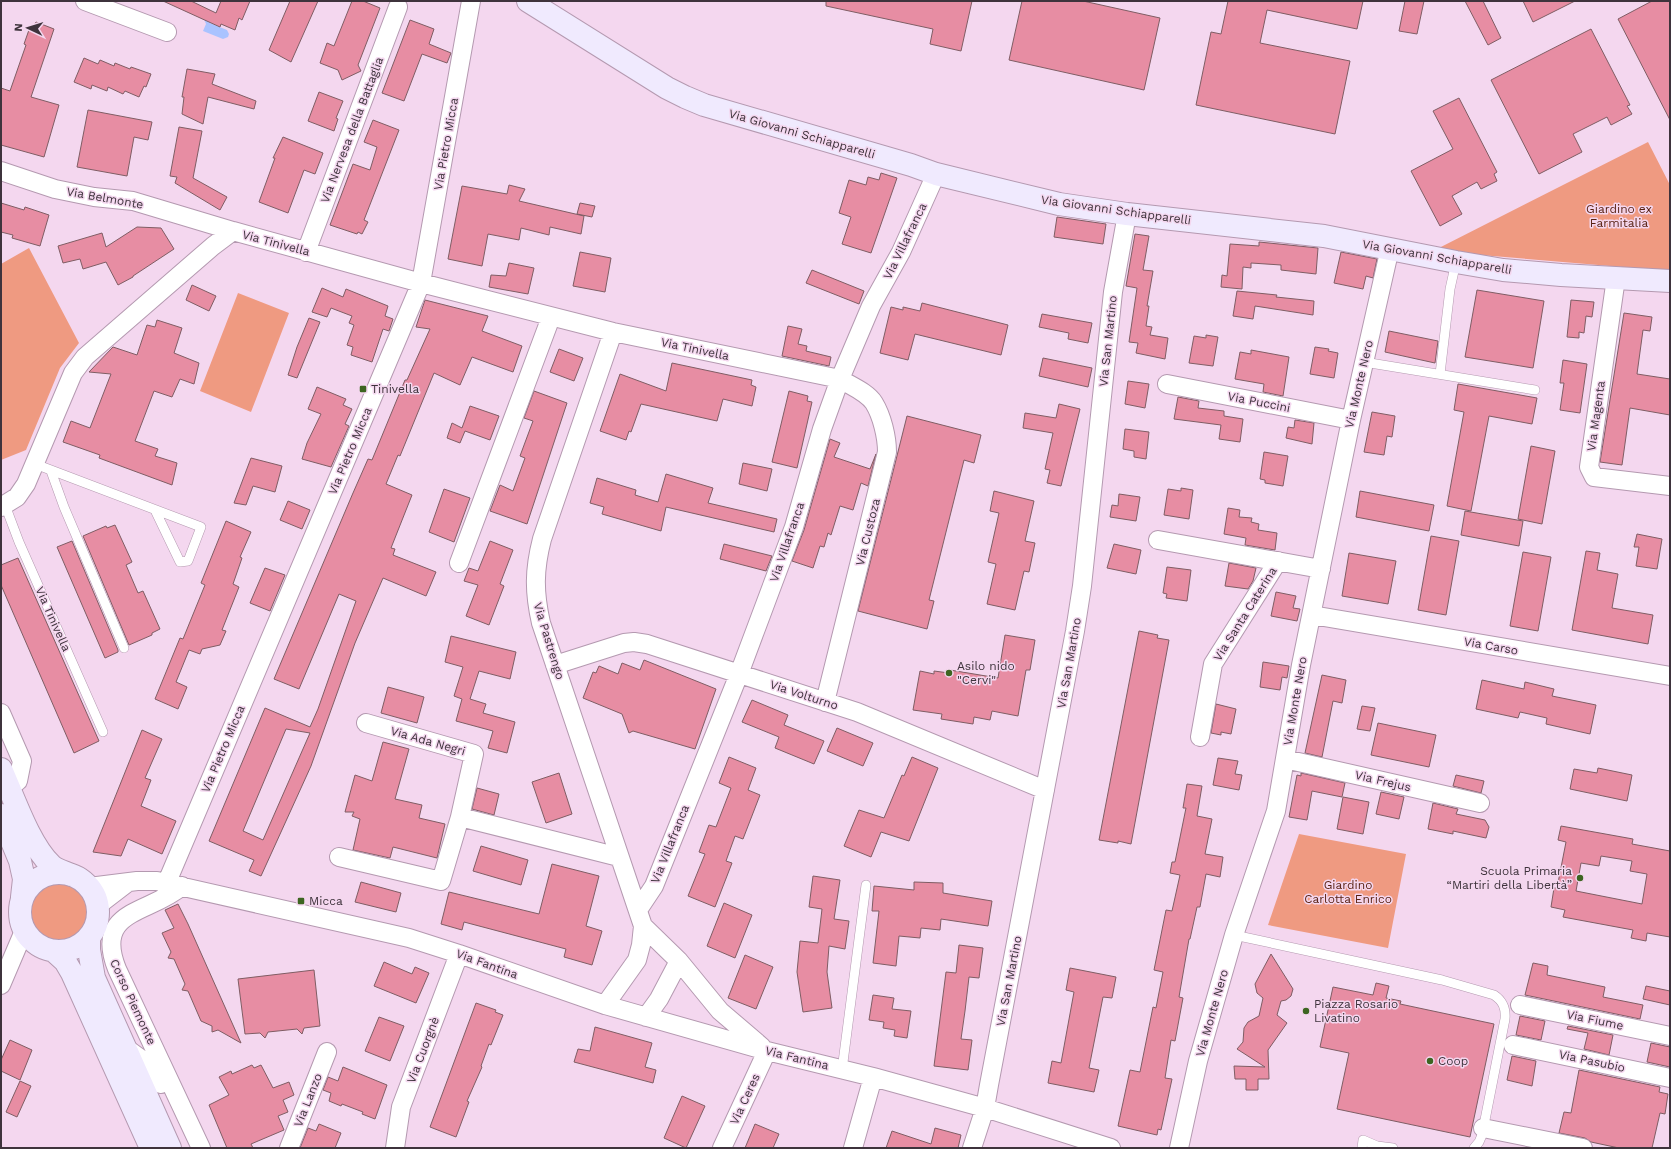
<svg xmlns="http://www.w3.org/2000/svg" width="1671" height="1149" viewBox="0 0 1671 1149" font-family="'Work Sans',sans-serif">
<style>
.green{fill:#ef9a81}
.water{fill:#aac3ff}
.building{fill:#e78da3;stroke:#7f5d64;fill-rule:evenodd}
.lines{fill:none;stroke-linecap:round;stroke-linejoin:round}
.lane-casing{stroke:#b499b0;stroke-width:10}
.street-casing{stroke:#b499b0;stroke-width:20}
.secondary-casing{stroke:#b499b0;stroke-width:24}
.lane{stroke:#fff;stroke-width:9}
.street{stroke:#fff;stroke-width:18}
.secondary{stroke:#f0eafe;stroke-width:22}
.poi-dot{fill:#3d6521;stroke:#f4d7ef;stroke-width:1.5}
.labels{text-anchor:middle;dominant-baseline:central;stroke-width:3;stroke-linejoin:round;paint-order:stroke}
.street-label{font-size:12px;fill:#3e333c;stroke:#f4d7ef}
.park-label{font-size:12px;fill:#561f0f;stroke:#f4d7ef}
.poi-label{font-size:12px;fill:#3e333c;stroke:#f4d7ef;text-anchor:start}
</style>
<rect width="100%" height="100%" fill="#f4d7ef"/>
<!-- green -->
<path class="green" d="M1648 142 1670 185V271L1433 251Z
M29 248 79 343 60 368 26 450 1 460V264Z
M238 293 289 313 251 412 200 391Z
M1299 834 1406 854 1388 948 1268 925Z
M29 912a30 30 0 1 1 60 0a30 30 0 1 1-60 0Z"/>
<!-- water -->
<path class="water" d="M204 19 211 21 210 23 227 30 229 34 228 37 223 39 203 31 206 24Z"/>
<!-- building -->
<path class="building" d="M163 1H191L216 13 221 1H250L242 20 239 18 235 30 221 24 220 27Z
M290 1H318L291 62 269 50Z
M352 1H363L380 8 358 65 361 71 342 80 338 70 320 63 327 43 334 46Z
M826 1H972L961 51 930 44 933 29 826 6Z
M1022 1H1083L1160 18 1144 90 1009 60Z
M1228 1H1363L1357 29 1267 10 1260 43 1350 61 1335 134 1196 105 1211 32 1221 34Z
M1405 1H1424L1417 34 1399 31Z
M1465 1H1483L1501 38 1488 45Z
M1523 1H1575L1533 22Z
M1652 1H1670V120L1618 19Z
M410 20 434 29 429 44 451 53 447 63 422 54 404 101 382 93Z
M36 22 54 29 31 97 59 105 44 157 1 145V88L10 91 26 45 24 44 30 27 33 28Z
M1591 29 1630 105 1627 106 1632 114 1611 125 1607 117 1573 134 1582 152 1539 174 1491 80Z
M84 58 98 64 100 60 114 66 115 63 130 69 131 67 151 74 146 87 144 86 139 97 125 91 123 94 108 87 107 91 92 85 91 89 74 82Z
M187 69 215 74 212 84 256 101 254 109 208 97 203 124 182 114 184 97H182Z
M319 92 343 101 336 118 338 119 334 131 308 121Z
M1459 98 1497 172 1494 174 1497 181 1481 189 1477 182 1452 196 1462 214 1440 226 1411 171 1453 149 1433 111Z
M88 110 152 122 148 140 134 137 127 176 77 167Z
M373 120 399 130 364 220 368 222 362 234 358 232 357 234 330 225 353 164 370 170 377 147 364 142Z
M179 127 202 131 193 178 227 197 220 210 175 183 177 177 170 176Z
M283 137 323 153 315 174 304 170 288 213 259 202 275 158H273Z
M881 173 897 178 871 253 842 244 851 217 839 213 849 180 866 185 868 177 879 180Z
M509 185 525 189 519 201 584 216 581 234 550 227 549 235 521 228 519 240 488 234 482 266 448 259 462 186 507 194Z
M1 203 24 210 25 207 49 215 40 246 12 238 13 235 1 232Z
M580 203 595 206 592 217 577 214Z
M1057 217 1106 224 1103 244 1054 237Z
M137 227 161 228 174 249 133 276V277L118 285 106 262 83 269 80 259 63 263 58 246 102 233 106 247Z
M1135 234 1149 236 1143 270 1153 271 1147 306H1149L1146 326 1152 327 1150 335 1168 338 1165 359 1136 353 1138 343 1129 342 1137 288 1126 286Z
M1259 242 1318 248 1316 274 1281 270V265L1251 263V268L1243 267 1242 289 1221 287 1222 275 1227 276 1230 244 1259 246Z
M580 252 611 258 605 292 573 286Z
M1341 252 1377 259 1373 278 1366 276 1363 289 1334 283Z
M509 263 534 268 528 294 489 287 491 275 506 276Z
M812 270 864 291 859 304 806 283Z
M192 285 216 296 209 311 186 300Z
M322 288 343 297 346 289 388 306 385 316 393 319 389 331 383 329 372 362 351 355 353 347 347 345 354 325 349 323 352 316 331 308 327 317 312 312Z
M1477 290 1544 301 1533 368 1465 357Z
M1237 291 1277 295 1276 297 1314 301 1313 315 1255 306 1253 319 1233 316Z
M425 300 488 316 482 331 522 346 513 372 472 357 460 385 434 373 400 456 398 455 386 484 412 495 391 548 395 549 393 555 436 572 426 596 383 578 355 643 311 766 261 876 249 871 254 860 209 841 265 708 310 727 318 709 356 601 339 594 299 689 274 679 353 493 368 459 372 460 405 380H407L430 329 416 327ZM286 729 310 733 263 840 243 831Z
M1571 300 1594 302 1592 317 1586 316 1584 333 1579 332V338L1567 337Z
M922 303 1008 325 1001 355 915 334 908 360 880 353 891 307 903 310V307L920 311Z
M1624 313 1652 317 1650 331 1643 330 1637 374 1670 379V415L1630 408 1622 465 1600 462Z
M1042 314 1092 323 1088 343 1068 339 1069 333 1039 327Z
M309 318 320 322 297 378 288 375 297 347Z
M157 320 182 328 174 353 199 363 194 384 180 379 172 397 154 391 135 441 158 449 155 456 177 463 172 485 99 458 100 455 63 442 71 421 90 428 111 374 89 372 113 347 137 355 147 325 155 327Z
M788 326 802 329 798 344 807 346 806 351 831 357 829 366 782 356Z
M1389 331 1438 341 1435 363 1385 352Z
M1206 335 1218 337 1213 366 1189 363 1194 336 1206 338Z
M1315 347 1329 349 1328 351 1338 353 1334 378 1310 374Z
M559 349 583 358 574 381 550 372Z
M1251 350 1289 357 1283 396 1263 392 1264 384 1235 379 1240 352 1251 354Z
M1043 358 1092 368 1088 387 1039 376Z
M1563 360 1587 364 1580 413 1560 410 1564 383H1560Z
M672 363 752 380 751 385 756 387 752 406 723 399 717 421 641 404 631 432 629 431 626 440 600 431 620 374 666 391Z
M1128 381 1149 384 1145 408 1125 404Z
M1458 384 1537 398 1532 424 1489 416 1471 511 1447 506 1464 412 1454 410Z
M317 387 346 399 343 405 352 409 345 424 349 426 331 467 302 459 307 443 321 414 308 409Z
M534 391 567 403 527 524 490 511 500 485 513 491 525 458 520 456 533 421 524 418Z
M789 391 808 396 807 401 812 402 797 468 772 462Z
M1178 397 1199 401 1198 408 1224 411V416L1243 419 1240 442 1219 439 1221 425 1174 419Z
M1059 404 1080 409 1061 486 1047 483 1050 470 1045 469 1053 433 1023 428 1025 413 1056 418Z
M470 406 499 416 490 440 465 431 460 443 447 438 452 423 462 428Z
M1372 412 1395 416 1392 437 1387 436 1384 455 1364 452Z
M907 416 981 435 974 463 964 460 929 600 934 601 927 629 858 611Z
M1295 420 1314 423 1312 444 1286 438 1288 427 1294 428Z
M1125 429 1149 432 1146 459 1134 457V451L1123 449Z
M830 439 840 443 834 457 870 469 876 454 868 486 861 483 853 510 840 506 831 535 828 533 824 547 820 546 813 568 792 561 804 530Z
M1531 446 1555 451 1542 524 1518 519Z
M1264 452 1288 456 1283 486 1265 483V480L1260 479Z
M251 458 282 466 275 492 253 486 246 505 234 503Z
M743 463 772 469 767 491 739 484Z
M666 474 713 488 708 503 777 519 774 532 666 507 661 531 602 514 604 507 590 503 597 478 636 490 635 495 658 502Z
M1181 488 1193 490 1189 519 1164 515 1168 489 1181 491Z
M444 489 470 498 454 542 429 532Z
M994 491 1034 501 1025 541 1035 543 1029 572 1024 571 1015 610 987 604 996 564 988 562 999 513 990 511Z
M1360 491 1434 505 1429 531 1356 517Z
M1119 494 1140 497 1136 521 1110 517 1112 505 1118 506Z
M288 501 310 510 302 529 280 520Z
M1228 508 1240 510 1239 517 1252 518 1251 522 1259 524 1258 530 1277 533 1275 550 1245 545 1246 538 1224 534Z
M1465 511 1523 521 1519 546 1461 535Z
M226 521 251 532 240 557 242 558 233 584 239 587 222 630 226 631 220 645 202 649 200 654 189 650 176 682 187 687 178 709 155 699 180 638 183 639 205 585 201 583Z
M115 525 132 562 126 565 138 593 143 591 160 629 152 633V635L129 645 83 536 106 526 107 528Z
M1637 534 1662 539 1657 569 1636 566 1639 547H1634Z
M1431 536 1459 541 1446 615 1418 610Z
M72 541 118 650V652L105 658 57 547Z
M490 541 513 550 500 584 504 586 489 625 466 616 478 585 464 581 469 568 478 571Z
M724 544 772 556 766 571 720 559Z
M1114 544 1141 550 1136 574 1107 568Z
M1586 551 1600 553 1597 570 1618 574 1612 608 1653 615 1648 644 1572 630Z
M1523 552 1551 557 1538 631 1510 626Z
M1349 553 1396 561 1388 604 1342 596Z
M18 558 99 741 74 753 1 585V565Z
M1229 563 1256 568 1253 581 1248 589 1225 586Z
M1167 567 1191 570 1187 601 1166 598 1167 594 1163 593Z
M265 568 285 575 270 611 250 603Z
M1276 592 1296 596 1293 608 1300 609 1297 621 1271 616Z
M1139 631 1158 635 1157 638 1169 640 1131 844 1118 841V843L1099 840Z
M1005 635 1035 640 1030 670H1026L1018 716 992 711 990 720 974 717 973 724 941 719 942 714 913 710 920 671 934 674V671L949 673 950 670 998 678Z
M451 636 516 652 510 679 479 671 470 699 486 704 483 713 515 722 507 753 488 748 493 731 456 721 462 699 454 696 463 667 445 662Z
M644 660 716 689 695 749 633 731 629 733 622 714 583 698 593 672 596 673 599 666 618 674 622 663 640 670Z
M1263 662 1289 666 1287 678 1282 677 1280 690 1260 687Z
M1322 675 1346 680 1342 703 1333 701 1322 757 1305 753Z
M1482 680 1524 689 1525 682 1554 689 1552 696 1596 705 1590 734 1546 724 1547 718 1520 712 1518 718 1476 709Z
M388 687 424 697 417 723 381 713Z
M752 700 788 715 784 725 824 741 814 764 775 748 779 737 742 722Z
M1216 704 1236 709 1231 734 1221 732V735L1211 733Z
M1362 706 1375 708 1370 731 1357 729Z
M1378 723 1436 735 1429 767 1371 755Z
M837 728 873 743 863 766 827 751Z
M142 730 162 739 145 778 151 780 141 806 176 821 162 854 128 839 121 856 93 852Z
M383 742 409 749 395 799 422 805 419 818 445 824 437 858 393 847 390 858 353 850 360 819 352 816 354 812H345L349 797 355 775 372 781Z
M729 757 756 768 748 790 760 795 743 839 735 836 726 861 732 863 715 907 688 896 705 854 699 852 709 825 716 827 731 788 719 783Z
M912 757 938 768 909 841 881 832 871 857 844 846 859 810 884 818 902 775 904 776Z
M1218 758 1238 761 1235 774 1242 775 1239 790 1213 785Z
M1598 768 1632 775 1627 801 1570 789 1574 769 1597 773Z
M559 773 572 814 546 823 532 782Z
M1301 773 1345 783 1342 797 1312 791 1307 820 1289 817 1297 775 1301 776Z
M1456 775 1484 781 1481 793 1453 786Z
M1187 784 1202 786 1197 816 1212 819 1205 854 1223 857 1220 877 1206 874 1200 907H1197L1190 939H1189L1179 997 1183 998 1175 1041 1171 1040 1165 1078 1172 1079 1161 1130 1158 1129 1157 1135 1118 1126 1130 1070 1140 1072 1153 1007 1156 1008 1163 972 1154 970 1166 910 1172 911 1180 875 1170 873 1172 862H1175L1186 808H1183Z
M477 788 499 794 494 815 472 809Z
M1381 792 1404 797 1399 819 1376 814Z
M1343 797 1369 802 1363 834 1337 829Z
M1433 803 1458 809 1456 814 1485 820 1489 827 1486 838 1453 831V834L1428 829Z
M1561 826 1633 839 1632 844 1670 851V937L1647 933 1646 941 1631 938 1633 930 1563 917 1565 910 1551 907 1554 888H1557L1566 842 1558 840ZM1601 856 1632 861 1630 871 1647 874 1642 904 1576 891 1581 863 1599 866Z
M481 846 528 860 521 885 473 871Z
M552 864 599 876 586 926 602 931 592 965 564 957 566 949 464 922 462 930 441 924 449 892 539 914Z
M813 876 840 880 834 919 849 921 845 949 829 946 827 972 832 1008 803 1012 797 972 800 941 818 943 822 909 809 907Z
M361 882 401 893 396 912 355 902Z
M914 882 943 883V893L992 901 988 926 941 919 940 930 921 928 920 938 899 936 896 966 873 963 879 911H872L874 886 914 890Z
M724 903 752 915 735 958 707 946Z
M178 904 188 924 241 1043 218 1030 212 1032V1026L201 1021 188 991 182 990 185 984 174 959 168 958 171 952 162 933 174 928 165 910Z
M959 945 983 948 979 978 969 977 965 1011 961 1039 972 1040 968 1070 934 1066 946 972 956 973Z
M1271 954 1293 989 1291 996 1286 1000 1281 1001 1277 1015 1287 1023 1268 1050 1269 1079H1258V1090H1246V1079H1235L1234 1066 1265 1067 1237 1049 1243 1042 1244 1028 1248 1022 1259 1016 1263 998 1257 993 1255 984Z
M745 955 773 967 756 1009 728 998Z
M384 962 412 974 415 967 429 973 416 1003 374 986Z
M1533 963 1548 966 1547 975 1605 987 1603 997 1643 1005 1640 1019 1525 995Z
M1070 968 1116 977 1112 998 1103 997 1089 1068 1099 1070 1094 1092 1048 1083 1052 1061 1061 1063 1074 992 1066 990Z
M314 970 320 1026 304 1028 302 1034 297 1029 268 1032 265 1038 260 1033 245 1034 238 979Z
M1376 983 1389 986 1386 998 1401 1001 1400 1004 1494 1024 1470 1137 1337 1109 1349 1053 1320 1047 1333 987 1373 995Z
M1646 986 1670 991V1005L1643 999Z
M873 995 894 998 892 1009 911 1011 907 1038 894 1036 895 1030 883 1028 884 1022 869 1020Z
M476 1003 496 1010 495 1012 503 1015 491 1045 489 1044 481 1066 482 1067 467 1101 469 1102 456 1137 430 1127Z
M1520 1016 1545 1021 1541 1040 1516 1035Z
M379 1017 404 1026 390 1061 365 1051Z
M1568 1026 1613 1035 1609 1055 1584 1049 1588 1033 1567 1029Z
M595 1027 652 1043 645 1067 656 1070 653 1083 574 1062 578 1049 590 1051Z
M10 1040 32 1050 20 1080 1 1071V1060Z
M1651 1043 1670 1047V1067L1647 1062Z
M1512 1056 1536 1061 1532 1086 1507 1080Z
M252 1065 254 1068 261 1065 273 1088 289 1082 294 1095 283 1100 288 1112 278 1116 284 1130 251 1144 253 1148H227L209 1105 229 1095 219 1077 231 1071 232 1074Z
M343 1067 387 1085 375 1119 362 1114 363 1112 342 1104 341 1106 329 1101 331 1093 323 1090 328 1077 338 1081Z
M1579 1070 1660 1087 1659 1092 1668 1094 1665 1114 1660 1113 1652 1148H1619L1591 1142 1585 1138 1559 1133 1564 1112 1571 1113Z
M20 1081 31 1086 17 1117 6 1112Z
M682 1096 705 1106 686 1148 664 1138Z
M319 1124 341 1133 335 1148H300L308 1128 316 1131Z
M755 1124 779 1134 773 1148H745Z
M935 1128 961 1135 958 1148H886L892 1131 931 1144Z"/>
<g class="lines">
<defs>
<path id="lane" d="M1364 362 1535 390
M1440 374 1450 289 1456 262
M35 464 201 527 188 561 180 562 155 510
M51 471 64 507 124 648
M5 505 19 542 103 732
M1234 935 1442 980 1494 995C1503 1001 1506 1008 1505 1019L1482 1135 1479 1142 1474 1148
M842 1070 866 885
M1362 1148 1363 1140 1377 1146 1393 1148"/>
<path id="street" d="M85 1 167 32
M1 171 55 189 94 197 133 201 233 231
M306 252 398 7
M1616 278 1589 467 1594 477 1670 486
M1167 384 1351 420
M1 507 17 497 26 484 73 373 85 357 213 246 233 231 421 283 613 332 840 379C851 386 867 392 874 403 882 416 887 437 887 452L825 702
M1158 540 1321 569
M459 563 551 317
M1312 615 1670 676
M555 665 624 643 634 642 647 644 857 712 1045 790
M1 713 22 761 18 781 9 787
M366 723 474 754 460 817 619 857
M1200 737 1213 664 1278 561
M1285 759 1480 803
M339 857 441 881 460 817
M167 882 421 283 471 1
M182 886C150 914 93 909 117 969L201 1148
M89 887 137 881H157L409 938 459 954 605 1005 767 1051 873 1077 985 1108 1111 1148
M97 906 127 883
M638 910 654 886 739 674 794 527 822 429 840 379 871 306 901 252 936 174
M643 926 679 961 720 1011 762 1047
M1 985 24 931
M605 1005 637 960 641 945 643 926 541 623C534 592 534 570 542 539L613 332
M1520 1005 1670 1036
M646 1017 659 999 679 961
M1513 1045 1670 1078
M126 1048 148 1064 161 1084
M1483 1128 1583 1148
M289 1148 327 1052
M395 1148 401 1107 459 954
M722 1148 767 1051
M853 1148 873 1077
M972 1148 985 1108 989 1085 1075 631 1082 586 1113 292 1127 214
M1179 1148 1198 1061 1234 935 1276 811 1301 665 1351 420 1390 248"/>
<path id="secondary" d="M528 1 667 88 685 97 704 105 911 165 936 174 1059 204 1127 214 1324 236 1456 262 1503 270 1561 275 1670 281
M1 769C14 798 29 844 51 865 56 870 65 872 71 875
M1 815 20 861 24 879 22 897
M20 912a39 39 0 1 1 78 0a39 39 0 1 1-78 0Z
M89 937V950L94 978 170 1148
M54 951 65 961 72 973 151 1148"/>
</defs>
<!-- lane casing -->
<use href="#lane" class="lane-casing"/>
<!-- street casing -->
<use href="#street" class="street-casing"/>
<!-- secondary casing -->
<use href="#secondary" class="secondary-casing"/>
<!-- lane -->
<use href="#lane" class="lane"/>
<!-- street -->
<use href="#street" class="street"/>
<!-- secondary -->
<use href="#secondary" class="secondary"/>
</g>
<!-- markers -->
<g class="poi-dot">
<rect x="359" y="385" width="8" height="8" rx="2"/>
<circle cx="949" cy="673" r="4"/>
<circle cx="1580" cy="878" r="4"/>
<rect x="297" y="897" width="8" height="8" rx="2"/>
<circle cx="1306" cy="1011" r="4"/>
<circle cx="1430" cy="1061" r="4"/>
</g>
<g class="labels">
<!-- street labels -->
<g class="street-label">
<text transform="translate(352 130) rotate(-69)">Via Nervesa della Battaglia</text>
<text transform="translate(802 134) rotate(16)">Via Giovanni Schiapparelli</text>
<text transform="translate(446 144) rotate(-80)">Via Pietro Micca</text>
<text transform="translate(105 198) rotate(10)">Via Belmonte</text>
<text transform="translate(1116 210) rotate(8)">Via Giovanni Schiapparelli</text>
<text transform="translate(905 241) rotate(-64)">Via Villafranca</text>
<text transform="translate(276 243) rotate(15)">Via Tinivella</text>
<text transform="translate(1437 257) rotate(10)">Via Giovanni Schiapparelli</text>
<text transform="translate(1108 341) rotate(-84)">Via San Martino</text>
<text transform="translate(695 349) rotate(12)">Via Tinivella</text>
<text transform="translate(1359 384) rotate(-77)">Via Monte Nero</text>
<text transform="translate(1259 402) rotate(11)">Via Puccini</text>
<text transform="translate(1596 416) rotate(-82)">Via Magenta</text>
<text transform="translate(350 451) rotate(-67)">Via Pietro Micca</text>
<text transform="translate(868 532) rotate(-76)">Via Custoza</text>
<text transform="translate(787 542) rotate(-71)">Via Villafranca</text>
<text transform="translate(1245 614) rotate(-58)">Via Santa Caterina</text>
<text transform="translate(53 619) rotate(66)">Via Tinivella</text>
<text transform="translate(549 641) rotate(73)">Via Pastrengo</text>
<text transform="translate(1491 646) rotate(10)">Via Carso</text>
<text transform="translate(1069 663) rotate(-80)">Via San Martino</text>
<text transform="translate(804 695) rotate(18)">Via Volturno</text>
<text transform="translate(1295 701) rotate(-80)">Via Monte Nero</text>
<text transform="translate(428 741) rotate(16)">Via Ada Negri</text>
<text transform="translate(223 749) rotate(-67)">Via Pietro Micca</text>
<text transform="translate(1383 781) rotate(13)">Via Frejus</text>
<text transform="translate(670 844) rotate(-68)">Via Villafranca</text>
<text transform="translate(487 964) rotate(20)">Via Fantina</text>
<text transform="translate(1009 981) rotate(-79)">Via San Martino</text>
<text transform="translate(133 1002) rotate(65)">Corso Piemonte</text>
<text transform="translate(1212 1013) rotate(-74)">Via Monte Nero</text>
<text transform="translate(1595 1020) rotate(12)">Via Fiume</text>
<text transform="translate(423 1050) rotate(-69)">Via Cuorgnè</text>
<text transform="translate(797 1058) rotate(14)">Via Fantina</text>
<text transform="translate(1592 1061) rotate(12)">Via Pasubio</text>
<text transform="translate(745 1099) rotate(-65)">Via Ceres</text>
<text transform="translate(308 1100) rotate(-68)">Via Lanzo</text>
</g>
<!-- park labels -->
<g class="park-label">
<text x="1619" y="209">Giardino ex<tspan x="1619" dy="14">Farmitalia</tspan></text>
<text x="1348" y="885">Giardino<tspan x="1348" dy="14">Carlotta Enrico</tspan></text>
</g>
<!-- poi labels -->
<g class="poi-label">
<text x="371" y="389">Tinivella</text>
<text x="957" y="666">Asilo nido<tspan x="957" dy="14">"Cervi"</tspan></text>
<text x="1572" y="871" text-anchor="end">Scuola Primaria<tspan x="1572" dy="14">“Martiri della Libertà”</tspan></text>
<text x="309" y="901">Micca</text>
<text x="1314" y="1004">Piazza Rosario<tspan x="1314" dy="14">Livatino</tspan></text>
<text x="1438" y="1061">Coop</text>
</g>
</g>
<!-- border -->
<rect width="1671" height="1149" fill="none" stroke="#3e333c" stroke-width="4"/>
<!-- north arrow -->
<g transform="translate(28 28) rotate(274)" stroke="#f4d7ef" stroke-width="3" paint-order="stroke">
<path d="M0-3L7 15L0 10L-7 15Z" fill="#3e333c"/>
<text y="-6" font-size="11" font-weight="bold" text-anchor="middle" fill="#3e333c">N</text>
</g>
</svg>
